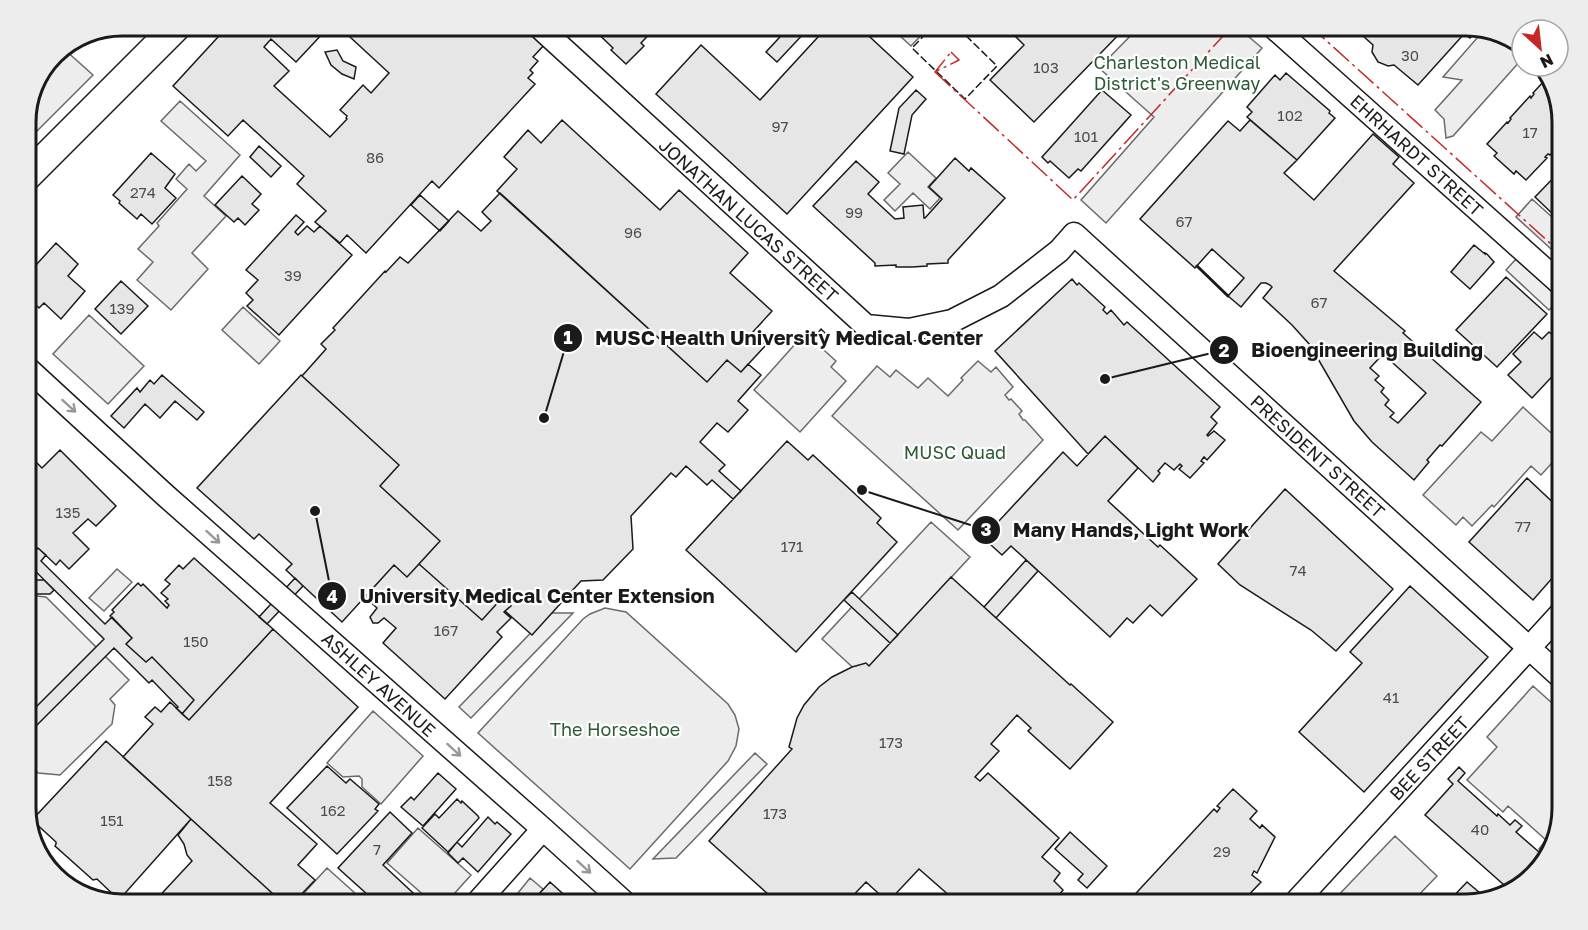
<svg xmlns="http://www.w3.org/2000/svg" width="1588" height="930" viewBox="0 0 1588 930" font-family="'Golos Text',sans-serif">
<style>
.built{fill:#ededed;stroke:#6a6a6a;stroke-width:1.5}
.building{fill:#e6e6e6;stroke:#1a1a1a;stroke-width:1.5;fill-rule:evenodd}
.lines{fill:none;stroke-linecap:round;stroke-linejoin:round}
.minor-casing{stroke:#1a1a1a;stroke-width:25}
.major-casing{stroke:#1a1a1a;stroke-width:31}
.minor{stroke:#fff;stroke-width:22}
.major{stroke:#fff;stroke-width:28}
.fence{stroke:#1a1a1a;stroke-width:1.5;stroke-dasharray:8 3;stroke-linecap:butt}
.wall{stroke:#1a1a1a;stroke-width:3}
.power{stroke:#c62828;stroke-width:1.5;stroke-dasharray:21 4.5 3 4.5;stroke-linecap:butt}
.oneway{stroke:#989898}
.labels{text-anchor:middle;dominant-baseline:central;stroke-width:4.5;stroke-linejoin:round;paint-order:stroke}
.number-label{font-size:15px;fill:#4d4d4d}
.park-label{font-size:18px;fill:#2b5a34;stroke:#fff}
.street-label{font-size:18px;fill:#1a1a1a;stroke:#fff}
.rim{fill:none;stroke:#1a1a1a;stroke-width:3}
.leader{fill:none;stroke:#1a1a1a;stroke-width:2}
.callout-dot{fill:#1a1a1a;stroke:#fff;stroke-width:2}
.mark-label{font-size:18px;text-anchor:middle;font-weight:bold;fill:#fff}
.callout-label{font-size:20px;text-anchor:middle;font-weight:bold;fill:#1a1a1a;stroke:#fff;stroke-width:4.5;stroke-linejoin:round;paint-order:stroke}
</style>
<rect width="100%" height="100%" fill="#fff"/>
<!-- built -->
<path class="built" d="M889 26H930L911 46Z
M1140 26H1236L1262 48 1106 223 1081 200 1154 117 1099 68Z
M1484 30 1515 39 1522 46V59L1453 136 1446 138 1444 119 1435 110 1462 80 1443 77Z
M64 49 93 75 37 131 26 122V116L54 53Z
M180 101 240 155 204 196 226 216 192 253 208 269 171 310 137 280 153 262 138 249 159 226 157 223 187 189 176 179 189 164 196 171 206 161 161 121Z
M908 152 936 178 928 187 940 198 930 209 913 193 895 211 884 200 900 184 888 173Z
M1532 199 1562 226V259L1516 217Z
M1516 259 1560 299 1549 310 1506 270Z
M243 307 280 341 259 364 222 330Z
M89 315 144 366 108 404 53 354Z
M805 333 836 361 831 367 846 381 800 432 754 390Z
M978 361 991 372 996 367 1013 387 1005 395 1009 400 1011 399 1022 411 1019 414 1023 420H1025L1043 440 958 530 832 416 877 366 890 377 896 370 918 388 928 378 948 396 963 380 961 378Z
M1523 407 1562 443V452L1541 475 1531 466 1494 507 1492 505 1472 526 1463 517 1456 525 1423 495 1481 432 1492 441Z
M931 522 970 557 861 675 822 639Z
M117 569 132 582 104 611 89 598Z
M26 595 46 597 129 680 110 699 115 705 112 724 60 775 38 773 26 761Z
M605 608 626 612 728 704 735 715 739 729 736 746 728 761 630 869 478 733 583 619 590 614Z
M550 613H573L471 718 459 707Z
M1533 686 1562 712V809L1548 858 1539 849 1546 840 1508 806 1503 812 1467 780 1497 747 1487 737Z
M373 711 423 756 381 804 362 787V779L359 776 343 777 327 763Z
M755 753 767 764 676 858 653 859Z
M418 828 471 875 445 904H434L387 863Z
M1395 836 1437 876 1410 904H1330Z
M327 868 356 894 347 904H294Z
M530 878 543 889 531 904 518 893Z"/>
<!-- building -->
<path class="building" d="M229 25H319L325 31 296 62 271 39 264 47 289 71 274 86 330 137 347 119 346 118 347 116 340 110 363 85 371 93 389 73 337 25H485L488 29 491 26 498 32 502 28 505 31 510 25H526L546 43 533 57 538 61 530 70 533 73 528 78 535 84 439 188 432 181 366 253 347 235 340 243 315 222 326 211 297 184 304 176 243 120 228 136 173 86Z
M589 25H658L641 43 644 46 626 64 611 50 613 48Z
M791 25H802L807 30 777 62 766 52Z
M829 25H857L913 77 787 214 656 94 701 45 760 100Z
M1004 25H1128L1034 122 990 80 1024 45Z
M1351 25H1466L1478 29 1470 38 1464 34 1418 85 1394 65 1388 66 1378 62 1372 52 1373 45Z
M337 50 343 61 356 67 354 79 342 74 331 65 325 52Z
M1286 73 1330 111 1329 113 1335 118 1297 160 1247 117 1252 112 1247 107 1275 75 1280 80Z
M1544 81 1555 91 1562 116V141L1550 155 1548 154 1545 157 1547 158 1526 180 1516 171 1514 174 1494 156 1497 153 1487 144 1507 122 1508 123 1511 119 1510 118 1530 96 1531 98 1534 94 1533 93Z
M916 90 926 99 912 115 904 154 890 151 899 108Z
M1102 90 1131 115 1081 171 1078 169 1069 178 1050 161 1048 163 1042 157Z
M562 120 660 210 679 190 748 253 730 273 772 311 752 333 766 345 741 372 727 360 707 382 497 191 517 169 504 157 528 130 541 143Z
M1250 120 1297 160 1284 173 1314 200 1373 134 1399 157 1393 164 1414 183 1334 271 1405 331 1403 333 1481 402 1442 446 1440 445 1427 460 1429 462 1414 480 1372 442 1354 421 1310 345 1292 325 1263 298 1272 287 1270 285 1266 283H1261L1241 307 1228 296 1244 278 1212 249 1195 268 1140 219 1228 121 1240 131ZM1383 354 1426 393 1398 423 1390 417 1394 413 1385 405 1389 400 1381 392 1384 388 1375 380 1379 376 1370 368Z
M259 146 281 166 271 177 250 157Z
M151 153 175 174 165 188 176 198 152 224 141 214 137 219 119 203 120 201 113 195Z
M955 158 969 171 971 168 1005 198 948 260V263L927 264V266L912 267H896V265L875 266V263L813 206 856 161 879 182 868 194 895 219 904 218 903 207 923 205 924 218H925L942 199 929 187Z
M1562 169V214L1558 219 1535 197Z
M242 176 261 194 252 204 259 210 245 225 238 218 234 222 215 205Z
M500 193 707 382 727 360 741 372 748 364 761 375 738 401 748 410 728 432 717 423 700 442 725 465 719 471 741 491 733 499 712 480 707 485 686 466 676 477 671 473 631 516 633 549 603 580 581 581 532 635 505 611 511 606V602L509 598H502L482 620 419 564 440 541 380 486 399 465 302 376 326 349 321 344 335 330 333 328 385 271 386 272 400 257 408 263 458 211 481 231 491 221 482 212Z
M420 195 449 221 440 231 411 205Z
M296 215 304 222 295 232 298 235 307 226 314 232 320 226 352 255 279 335 247 306 253 300 246 293 258 280 246 270Z
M56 243 78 264 68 276 85 291 61 319 44 303 39 308 26 295V276Z
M1474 245 1485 254V253L1487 254 1494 262 1470 289 1451 272Z
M1506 277 1547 314 1497 367 1456 330Z
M1072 279 1077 285 1079 283 1105 307 1103 310 1107 314 1111 310 1124 325 1127 322 1220 407 1211 417 1217 423 1207 435 1208 436 1214 431 1225 440 1207 460 1204 457 1201 461 1204 463 1190 478 1179 469 1182 466 1180 464 1174 470 1165 463 1158 471 1160 473 1153 482 1105 436 1088 454 995 351Z
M121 281 148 306 121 334 95 309Z
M821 329 826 334 822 339 817 334Z
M1534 332 1542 339 1549 332 1558 340 1562 336V366L1532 398 1508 375 1521 362 1513 354Z
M162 375 204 412 197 420 175 401 160 418 145 404 124 428 111 416 137 388 140 392 150 380 154 384Z
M301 375 399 465 380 486 440 541 407 577 394 565 342 622 286 570 292 564 259 534 254 539 197 488Z
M1105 436 1138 468 1108 501 1158 547 1160 545 1197 579 1162 616 1150 605 1133 623 1127 618 1110 637 1011 546 1002 555 980 535 995 519 998 522 1063 452 1077 466Z
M787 441 808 460 813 455 881 518 877 523 897 542 796 652 686 550Z
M60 450 116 506 96 526 88 519 73 533 89 549 69 569 60 560 56 565 38 548 26 560V452L42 468Z
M1527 478 1562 511V567L1533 600 1469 542Z
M1285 489 1393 589 1336 651 1311 630 1240 585 1218 564Z
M38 548 46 555 41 561 105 624 112 617 132 638 126 644 146 662 152 657 194 700 182 714 176 708 178 707 152 680 149 683 114 648 26 736V717L104 639 26 562V560Z
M194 558 273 629 189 720 182 714 194 700 152 657 146 662 126 644 132 638 110 616 114 612 112 610 138 583 141 586 143 584 167 608 169 605 165 601 168 599 161 593 170 584 165 580 179 565 183 569Z
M1026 560 1038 571 996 618 984 607Z
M419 564 482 620 502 598H507L511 602V606L504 612 511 618 497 632 502 637 445 699 383 643 396 628 384 618 378 623H373L370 617 377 608 365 597 394 565 407 577Z
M951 577 1070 685 1071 684 1113 722 1070 769 1028 731 1031 728 1017 715 991 744 999 751 975 777 980 781 988 773 1059 838 1042 857 1060 873 1054 881 1063 890 1055 900 1054 904H959L919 869 888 902 866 882 845 904H779L709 841 792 749 789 747 797 718 804 705 819 687 832 677 852 667 866 663 869 666Z
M295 578 303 586 267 624 259 617Z
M26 580H44L54 590 50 594H26Z
M1410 586 1488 657 1364 792 1299 732 1362 663 1350 652Z
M852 592 898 635 890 643 844 600Z
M273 629 358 707 270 803 317 844 298 865 315 880 292 904H284L123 757 153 724 145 717 155 707 161 712 170 702 189 720Z
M106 741 191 819 119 900 97 879 93 880 55 846 56 844V842L32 820Z
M327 766 346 783 350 779 379 804 375 809 378 811 337 854 287 808Z
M1459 767 1465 773 1458 781 1497 816 1498 814 1510 825 1515 820 1522 826 1516 832 1547 859 1514 892H1512L1425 815 1453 784 1448 779Z
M438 773 456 789 423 826 401 807 411 797 414 800Z
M1233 789 1257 811 1250 819 1260 828 1262 825 1275 837 1257 873 1254 871 1252 875 1261 882 1240 904H1126L1214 809 1217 812 1220 808 1217 806Z
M457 799 461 803 462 801 478 816 479 818 448 852 422 828 435 814 439 818Z
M390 812 412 833 383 865 425 904H378L338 868Z
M488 817 495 824 497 822 511 834 478 872 463 858 458 863 448 853 457 842 462 847Z
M191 819 284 904H152L192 861 187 855 184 844 178 835Z
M1070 832 1107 866 1087 888 1078 880 1083 874 1055 849Z
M550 882 572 902 569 904H530Z
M1467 882 1487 899 1467 904H1446Z
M1423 897 1431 904H1416Z"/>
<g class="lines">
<defs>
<path id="minor" d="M537 25 866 326 909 330 952 321 1001 296 1059 251 1074 234 1562 678
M1271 25 1562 285
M26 367 165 495 543 829 626 904
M476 904 543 829
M1294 904 1562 612"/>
<path id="major" d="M26 177 178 25"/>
</defs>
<!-- minor casing -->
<use href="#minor" class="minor-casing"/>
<!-- major casing -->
<use href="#major" class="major-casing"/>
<!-- minor -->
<use href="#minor" class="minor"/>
<!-- major -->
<use href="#major" class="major"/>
<!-- fence -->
<path class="fence" d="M934 25 912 48 965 99 997 66 955 25"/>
<!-- wall -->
<path class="wall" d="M1197 266 1228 296"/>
<!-- power -->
<path class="power" d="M1309 25 1562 254
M951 52 959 60 935 72Z
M935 72 1073 200 1233 25"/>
</g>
<!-- one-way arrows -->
<defs><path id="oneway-shaft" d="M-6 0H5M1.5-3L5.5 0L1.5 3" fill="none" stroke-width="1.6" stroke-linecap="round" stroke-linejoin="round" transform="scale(1.5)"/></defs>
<g class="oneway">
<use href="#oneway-shaft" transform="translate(69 406) rotate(42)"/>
<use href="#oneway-shaft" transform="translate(213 537) rotate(42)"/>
<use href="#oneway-shaft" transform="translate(454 750) rotate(42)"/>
<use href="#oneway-shaft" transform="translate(584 867) rotate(42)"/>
</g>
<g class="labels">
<!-- number labels -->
<g class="number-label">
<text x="1410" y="55">30</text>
<text x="1046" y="67">103</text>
<text x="1290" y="115">102</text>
<text x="780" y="126">97</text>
<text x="1530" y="132">17</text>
<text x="1086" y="136">101</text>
<text x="375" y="157">86</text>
<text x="143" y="192">274</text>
<text x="854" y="212">99</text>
<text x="1184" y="221">67</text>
<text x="633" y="232">96</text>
<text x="293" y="275">39</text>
<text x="1319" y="302">67</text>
<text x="122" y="308">139</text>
<text x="68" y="512">135</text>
<text x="1523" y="526">77</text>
<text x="792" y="546">171</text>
<text x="1298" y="570">74</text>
<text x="446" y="630">167</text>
<text x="196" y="641">150</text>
<text x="1391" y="697">41</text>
<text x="891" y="742">173</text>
<text x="220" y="780">158</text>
<text x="333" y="810">162</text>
<text x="775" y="813">173</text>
<text x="112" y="820">151</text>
<text x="1480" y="829">40</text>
<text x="377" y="849">7</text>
<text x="1222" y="851">29</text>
</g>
<!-- park labels -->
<g class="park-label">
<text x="1177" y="62">Charleston Medical<tspan x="1177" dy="21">District's Greenway</tspan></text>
<text x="955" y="452">MUSC Quad</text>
<text x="615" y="729">The Horseshoe</text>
</g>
<!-- street labels -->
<g class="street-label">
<text transform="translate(1417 155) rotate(42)">EHRHARDT STREET</text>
<text transform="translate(749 220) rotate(42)">JONATHAN LUCAS STREET</text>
<text transform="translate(1318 456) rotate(42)">PRESIDENT STREET</text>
<text transform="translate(379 684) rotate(42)">ASHLEY AVENUE</text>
<text transform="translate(1429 758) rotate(-47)">BEE STREET</text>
</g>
</g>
<!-- crop -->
<path d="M0 0H1588V930H0ZM122 36H1466A86 86 0 0 1 1552 122V808A86 86 0 0 1 1466 894H122A86 86 0 0 1 36 808V122A86 86 0 0 1 122 36Z" fill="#ededed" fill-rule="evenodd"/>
<path class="rim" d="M122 36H1466A86 86 0 0 1 1552 122V808A86 86 0 0 1 1466 894H122A86 86 0 0 1 36 808V122A86 86 0 0 1 122 36Z"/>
<!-- callouts -->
<path class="leader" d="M544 418L568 338M1105 379L1224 350M862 490L986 530M315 511L332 596"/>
<g class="callout-dot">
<circle cx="544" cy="418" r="6"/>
<circle cx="1105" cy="379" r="6"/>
<circle cx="862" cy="490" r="6"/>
<circle cx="315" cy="511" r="6"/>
<circle cx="568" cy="338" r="15"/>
<circle cx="1224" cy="350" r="15"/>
<circle cx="986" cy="530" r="15"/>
<circle cx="332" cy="596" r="15"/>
</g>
<g class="mark-label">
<text x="568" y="344">1</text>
<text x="1224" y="357">2</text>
<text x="986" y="536">3</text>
<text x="332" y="603">4</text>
</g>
<g class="callout-label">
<text x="789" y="345">MUSC Health University Medical Center</text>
<text x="1367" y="357">Bioengineering Building</text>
<text x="1131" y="537">Many Hands, Light Work</text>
<text x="537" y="603">University Medical Center Extension</text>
</g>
<!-- north arrow -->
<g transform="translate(1540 48) rotate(153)"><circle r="28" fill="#ffffff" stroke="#a3a3a3" stroke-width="1.5"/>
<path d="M0-4.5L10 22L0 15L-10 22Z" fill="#c62828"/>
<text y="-9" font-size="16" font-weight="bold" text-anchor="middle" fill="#1a1a1a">N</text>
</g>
</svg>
